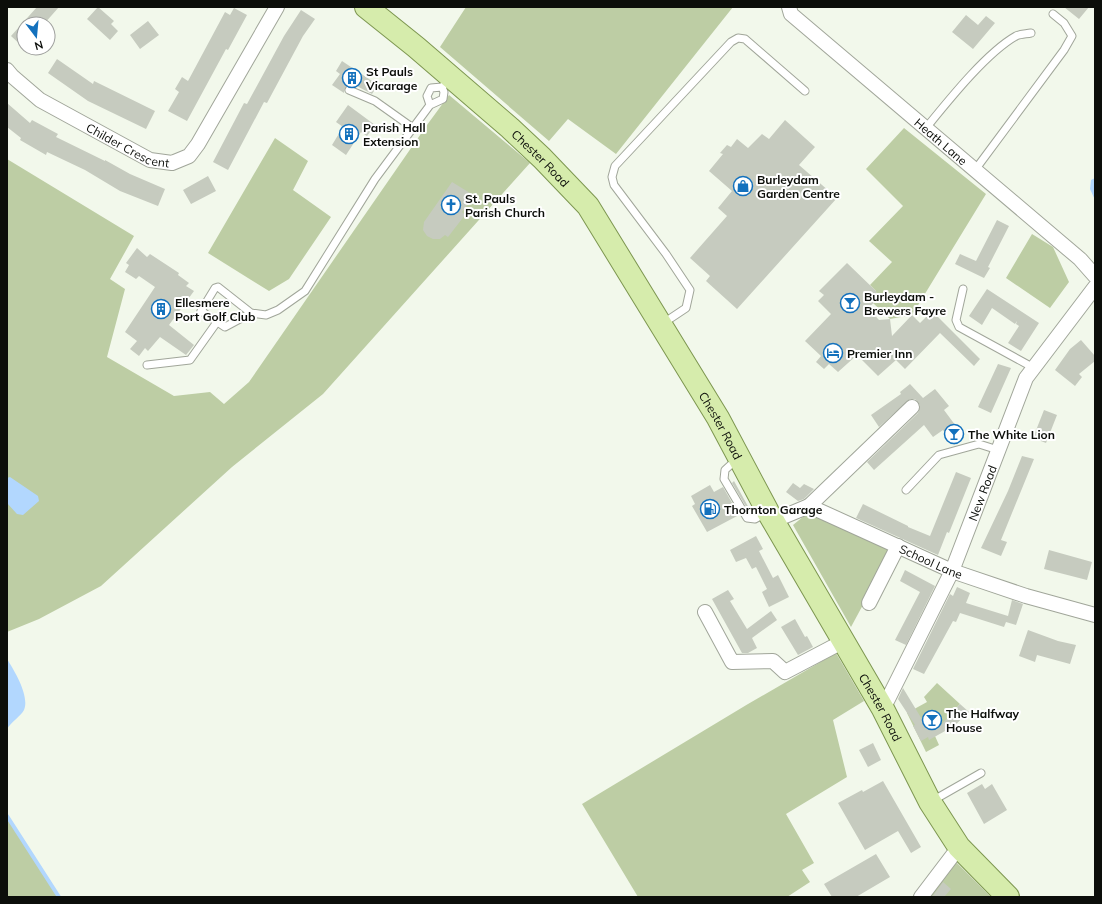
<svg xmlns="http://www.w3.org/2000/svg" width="1102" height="904" viewBox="0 0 1102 904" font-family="Mulish,sans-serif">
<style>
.green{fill:#bdcda4}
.water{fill:#b2d7fe}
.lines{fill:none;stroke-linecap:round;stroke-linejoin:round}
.stream{stroke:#b2d7fe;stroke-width:4}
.building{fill:#c6cbbf}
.lane-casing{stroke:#a1a69a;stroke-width:9}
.street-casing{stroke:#a1a69a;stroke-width:16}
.primary-casing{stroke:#7d9650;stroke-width:24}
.lane{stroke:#fff;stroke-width:7}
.street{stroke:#fff;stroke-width:14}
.primary{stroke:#d6ecac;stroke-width:22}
.labels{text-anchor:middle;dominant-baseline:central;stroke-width:4;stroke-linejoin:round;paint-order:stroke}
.poi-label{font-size:12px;font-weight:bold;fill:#0c0e0a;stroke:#fff;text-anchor:start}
.street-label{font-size:12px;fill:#0c0e0a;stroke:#fff}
</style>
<rect width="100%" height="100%" fill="#f2f8eb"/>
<!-- green -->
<path class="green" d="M466 7H733L616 154 568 119 549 141 440 47Z
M449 95 530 163 323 394 232 467 101 586 39 619 7 632V159L134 236 110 279 125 289 107 357 174 396 210 392 224 404 249 382 427 125Z
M904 128 986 194 912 315 890 319 873 303 877 300 876 291 870 285 892 262 869 241 903 206 866 169Z
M275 138 308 161 293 190 331 217 289 279 269 291 208 253Z
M1032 234 1053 247 1069 282 1050 308 1006 278Z
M809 512 892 551 851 627 793 525Z
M836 653 864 701 833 720 847 777 786 814 814 863 802 870 810 882 787 897H638L582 804 748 704Z
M937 683 960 704 949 716 935 736 939 745 926 752 907 713 927 702 924 697Z
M7 816 53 889 59 897H7Z
M956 862 991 897H926Z"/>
<!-- water -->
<path class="water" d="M1095 178V200L1090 189 1091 180Z
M10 477 38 496 39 501 23 515 17 514 7 503V478Z
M7 659C14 670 30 696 24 710 21 716 11 722 7 729Z"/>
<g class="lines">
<!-- stream -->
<path class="stream" d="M7 816 59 897"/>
</g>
<!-- building -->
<path class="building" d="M37 7H59L44 24H24V48L11 36Z
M98 7 114 21 111 24 118 31 110 40 87 19Z
M1064 7H1089L1079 19Z
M234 8 247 15 228 50 226 49 187 121 168 111 179 92 175 89 182 77 188 81 225 12 230 15Z
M301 10 315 19 303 36 267 103 264 102 228 170 213 162 244 103 247 104 284 36Z
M966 15 978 25 986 16 995 23 973 49 952 32Z
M148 21 159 35 140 49 130 35Z
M57 59 93 84 94 81 155 111 146 129 88 101 48 73Z
M342 61 378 85 372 94 351 83 345 88 344 93 332 85 340 74 336 71Z
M7 103 30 123 32 120 58 134 56 137 105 161V160L130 174 165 189 158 206 120 191 85 170 47 152 46 155 20 140 21 138 7 127Z
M348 105 375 125 367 136 361 132 346 155 332 145 343 127 336 122Z
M785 120 815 147 799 165 837 198 737 309 706 281 710 276 690 258 727 216 718 208 732 191 709 171 723 154 720 153 727 145 731 147 737 139 748 148 762 134 769 139Z
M208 176 216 191 191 204 183 190Z
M452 182 470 193 469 195 473 197 462 212 465 215 448 237 445 235 440 239H433L427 236 423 230 424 222Z
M997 220 1009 226 988 267 990 268 984 278 955 264 960 254 976 261Z
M137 248 147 257 150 254 179 273 178 275 189 283 186 286 194 291 169 325 194 345 186 355 160 337 148 351 145 348 139 356 130 349 137 341 125 332 155 287 139 276 136 279 125 272 129 265 126 263Z
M847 263 876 291 877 300 868 308 879 320 890 319 892 336 912 315 920 323 932 311 980 359 974 366 940 333 905 369 896 360 878 376 857 355 838 372 829 364 824 369 816 362 821 356 805 341 831 314 818 301 824 295 819 291Z
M987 289 1039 323 1021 351 1008 343 1019 326 1016 324 1017 321 1015 324 992 308 982 325 969 316Z
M1081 340 1095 356V361L1079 374 1082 377 1075 386 1055 370 1070 349Z
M998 364 1011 368 991 413 978 407Z
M910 384 923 398 935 389 949 406 944 410 964 437 954 445 943 430 933 437 924 425 874 470 867 462 918 413 920 405 915 399H910L879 427 871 415 901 394 900 392Z
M1044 410 1057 415 1046 443 1033 438Z
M1022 456 1034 459 1001 540 1007 542 1001 556 981 548 1008 491Z
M956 472 971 478 949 533 947 532 938 555 856 518 863 504 908 526V527L930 536Z
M734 481 750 510H748L732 483Z
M793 483 800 488 804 484 814 489 804 499 798 501 786 492Z
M710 485 714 492 723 487 739 515 707 532 692 506 695 504 691 496Z
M756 536 763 549 759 551 773 578 778 575 789 597 769 607 762 592 767 589 756 567 752 569 746 558 736 562 730 550Z
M1049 550 1092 562 1087 580 1044 569Z
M905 570 935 586 906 645 895 640 920 592 900 581Z
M957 587 970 593 966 603 1008 616 1012 600 1023 604 1016 625 1006 622 1004 627 960 613 956 622 953 621 924 674 913 669 950 594 953 596Z
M728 590 734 599 730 601 747 629 771 611 777 620 752 638 757 648 748 653H742L712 599Z
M795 619 805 637 807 636 813 647 798 655 781 627Z
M1028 630 1058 641 1076 645 1070 664 1037 655 1035 662 1019 656Z
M903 688 923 721 934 716 939 727 960 704 969 712 954 726 929 740 928 737 921 741 913 726 915 725 898 699Z
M873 743 881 760 868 767 859 750Z
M883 781 921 847 911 853 898 831 865 850 838 803 862 790 863 792Z
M982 784 985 789 992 784 1007 810 984 824 967 793Z
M876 854 890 877 856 897H832L824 884Z
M943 882 951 889 944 897H932Z"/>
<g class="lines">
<defs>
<path id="lane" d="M349 90 375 101 413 128
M430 105 427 96 431 88 442 87
M926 128C948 101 986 53 1016 36 1020 34 1026 34 1031 33
M975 170 1064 50 1072 36 1064 23 1053 14
M963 289 956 320 959 327 1034 368
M251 313 225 327 201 311 215 288 218 287 251 313 266 315 278 310 305 291 375 179 430 105 443 99 444 92 442 87 449 79
M662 324 686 308 690 290 666 254 614 185 612 177 615 166 731 42 738 38 745 39 805 91
M147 365 190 360 217 322
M737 459 725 470 724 479 747 518 755 519 766 513
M906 490 939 455 979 444 998 450
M932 801 981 773"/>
<g id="street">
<path id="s1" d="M789 7 791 14 1080 259 1095 276"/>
<path id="s2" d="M7 70 12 76 40 100 150 160 172 163 189 156 198 144 277 7"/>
<path d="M809 506 912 407"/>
<path id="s3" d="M773 521 809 506 952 571 1026 596 1095 615"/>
<path d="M869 603 898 546"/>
<path d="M705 612 732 662 773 661 785 672 844 641"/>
<path id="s4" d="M883 709 952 571 1026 378 1095 287"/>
<path d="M921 897 959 847"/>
</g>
<g id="primary">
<path id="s5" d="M366 7 416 47 510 128 542 158 588 206 718 418 768 512 883 709 930 802 959 847 1008 897"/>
</g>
</defs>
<!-- lane casing -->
<use href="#lane" class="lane-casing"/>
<!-- street casing -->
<use href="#street" class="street-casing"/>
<!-- primary casing -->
<use href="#primary" class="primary-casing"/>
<!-- lane -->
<use href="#lane" class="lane"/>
<!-- street -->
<use href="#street" class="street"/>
<!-- primary -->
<use href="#primary" class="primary"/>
</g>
<!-- icons -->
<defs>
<symbol id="building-ring" viewBox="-11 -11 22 22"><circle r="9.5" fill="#fff" stroke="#1371bd" stroke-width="1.5"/><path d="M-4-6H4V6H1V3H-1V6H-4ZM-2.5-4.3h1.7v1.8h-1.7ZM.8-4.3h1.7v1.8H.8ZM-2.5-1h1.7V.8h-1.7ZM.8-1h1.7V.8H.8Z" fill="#1371bd"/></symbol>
<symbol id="shop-ring" viewBox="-11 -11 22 22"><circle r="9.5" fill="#fff" stroke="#1371bd" stroke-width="1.5"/><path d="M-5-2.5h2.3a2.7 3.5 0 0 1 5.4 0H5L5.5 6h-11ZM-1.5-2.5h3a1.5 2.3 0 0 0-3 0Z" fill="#1371bd"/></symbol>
<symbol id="church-ring" viewBox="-11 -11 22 22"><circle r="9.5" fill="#fff" stroke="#1371bd" stroke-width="1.5"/><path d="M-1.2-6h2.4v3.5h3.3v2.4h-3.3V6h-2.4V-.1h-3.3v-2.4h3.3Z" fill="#1371bd"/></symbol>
<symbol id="bar-ring" viewBox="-11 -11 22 22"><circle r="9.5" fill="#fff" stroke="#1371bd" stroke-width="1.5"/><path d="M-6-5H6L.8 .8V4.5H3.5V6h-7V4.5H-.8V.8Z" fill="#1371bd"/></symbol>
<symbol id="hotel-ring" viewBox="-11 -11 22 22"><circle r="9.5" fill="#fff" stroke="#1371bd" stroke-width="1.5"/><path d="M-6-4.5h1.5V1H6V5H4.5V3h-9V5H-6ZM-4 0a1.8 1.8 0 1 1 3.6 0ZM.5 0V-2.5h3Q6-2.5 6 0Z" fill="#1371bd"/></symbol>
<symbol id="fuel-ring" viewBox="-11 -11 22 22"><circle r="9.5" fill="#fff" stroke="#1371bd" stroke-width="1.5"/><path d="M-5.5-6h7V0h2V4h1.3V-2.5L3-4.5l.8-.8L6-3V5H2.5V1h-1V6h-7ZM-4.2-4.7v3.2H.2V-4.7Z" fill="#1371bd"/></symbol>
</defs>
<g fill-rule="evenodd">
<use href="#building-ring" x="341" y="67" width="22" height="22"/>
<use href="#building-ring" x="338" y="123" width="22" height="22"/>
<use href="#shop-ring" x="732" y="175" width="22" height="22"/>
<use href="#church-ring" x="440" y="194" width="22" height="22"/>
<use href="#bar-ring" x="839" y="292" width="22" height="22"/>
<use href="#building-ring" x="150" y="298" width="22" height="22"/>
<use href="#hotel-ring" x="822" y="342" width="22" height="22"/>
<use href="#bar-ring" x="943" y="423" width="22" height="22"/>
<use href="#fuel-ring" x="699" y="498" width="22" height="22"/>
<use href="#bar-ring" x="921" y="709" width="22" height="22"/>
</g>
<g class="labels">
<!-- poi labels -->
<g class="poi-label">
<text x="366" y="71">St Pauls<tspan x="366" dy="14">Vicarage</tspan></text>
<text x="363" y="127">Parish Hall<tspan x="363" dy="14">Extension</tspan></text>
<text x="757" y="179">Burleydam<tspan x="757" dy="14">Garden Centre</tspan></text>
<text x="465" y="198">St. Pauls<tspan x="465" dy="14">Parish Church</tspan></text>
<text x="864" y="296">Burleydam -<tspan x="864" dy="14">Brewers Fayre</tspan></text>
<text x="175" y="302">Ellesmere<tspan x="175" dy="14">Port Golf Club</tspan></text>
<text x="847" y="353">Premier Inn</text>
<text x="968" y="434">The White Lion</text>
<text x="724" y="509">Thornton Garage</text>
<text x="946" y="713">The Halfway<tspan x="946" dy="14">House</tspan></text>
</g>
<!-- street labels -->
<g class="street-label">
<text stroke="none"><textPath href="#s1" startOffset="204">Heath Lane</textPath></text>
<text stroke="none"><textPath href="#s2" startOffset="144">Childer Crescent</textPath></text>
<text stroke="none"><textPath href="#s5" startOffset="231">Chester Road</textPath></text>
<text stroke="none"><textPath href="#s5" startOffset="555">Chester Road</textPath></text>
<text stroke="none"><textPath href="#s4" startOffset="238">New Road</textPath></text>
<text stroke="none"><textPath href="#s3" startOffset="173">School Lane</textPath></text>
<text stroke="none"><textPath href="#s5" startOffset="879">Chester Road</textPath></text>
</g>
</g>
<!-- border -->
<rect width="1102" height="904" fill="none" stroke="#0c0e0a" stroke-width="16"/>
<!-- north arrow -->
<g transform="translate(36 36) rotate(164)"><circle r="19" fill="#ffffff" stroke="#9e9f9d"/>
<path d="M0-3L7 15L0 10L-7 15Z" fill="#1371bd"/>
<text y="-6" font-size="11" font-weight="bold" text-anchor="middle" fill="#0c0e0a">N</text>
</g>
</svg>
